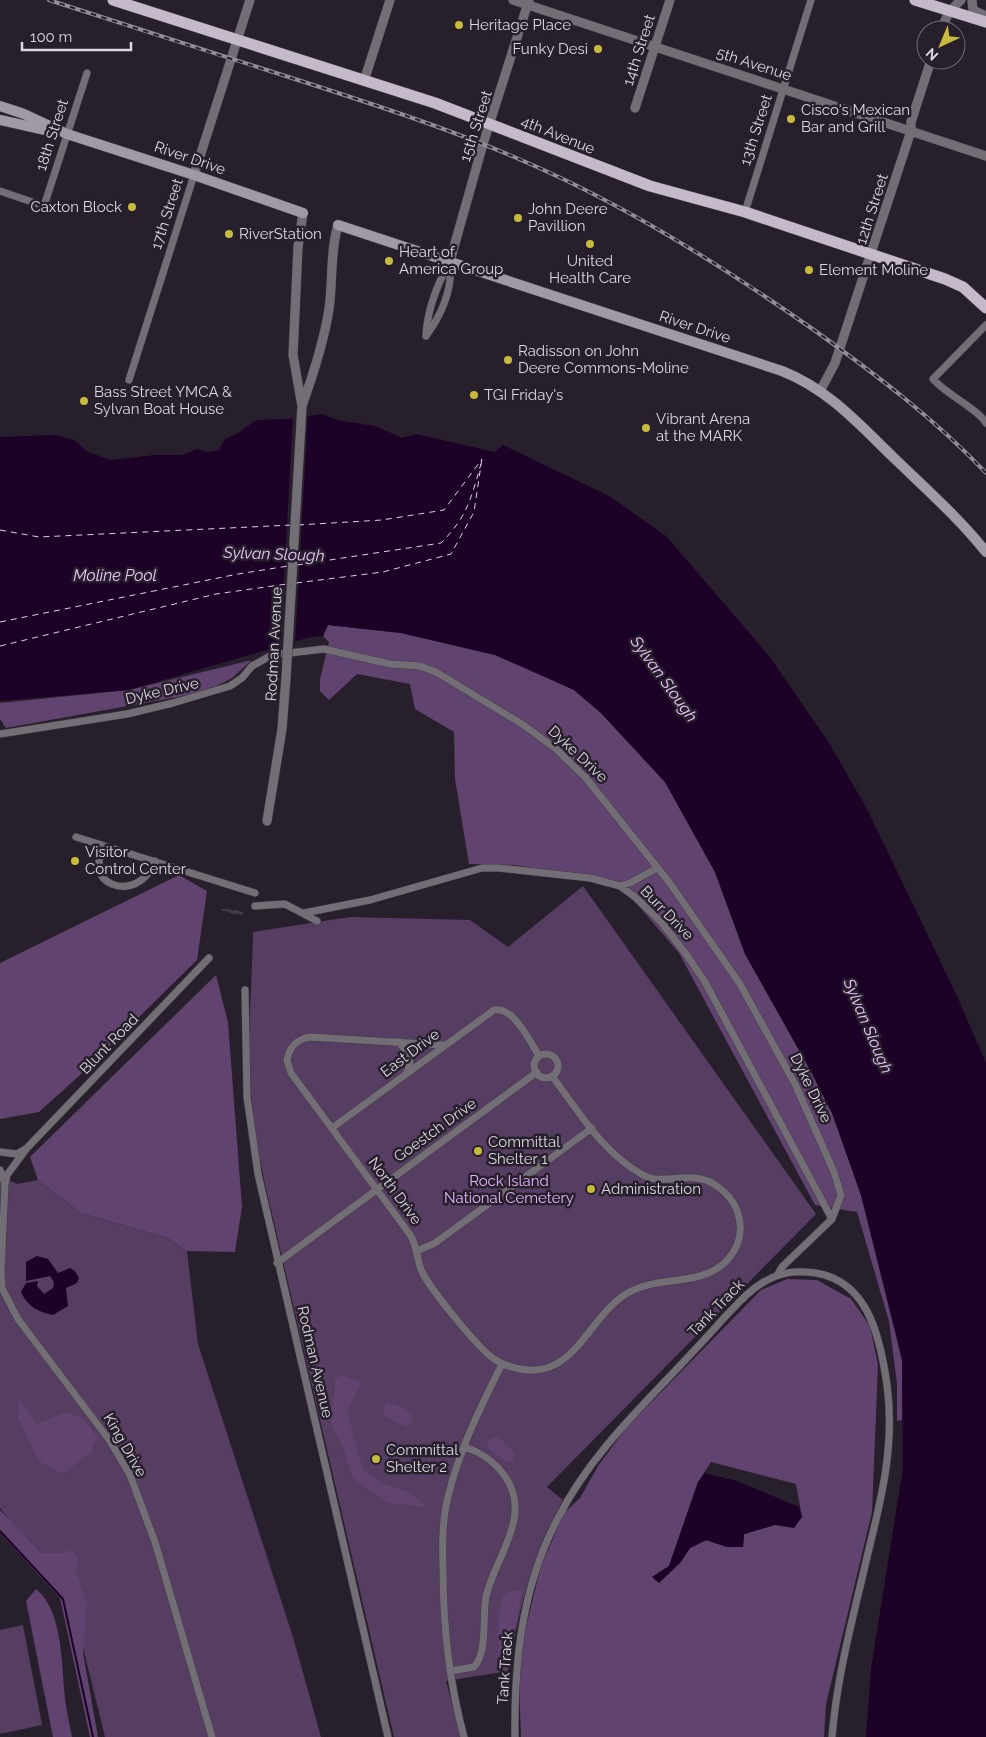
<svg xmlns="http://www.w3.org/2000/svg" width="986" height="1737" viewBox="0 0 986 1737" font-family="Raleway,sans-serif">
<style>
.green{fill:#563d62}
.forest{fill:#60436e;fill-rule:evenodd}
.water{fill:#1b0226}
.pier{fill:#281f2c}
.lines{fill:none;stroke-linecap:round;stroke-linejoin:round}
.stream{stroke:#1b0226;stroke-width:2}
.ferry{stroke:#ebc6fe;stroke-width:1;stroke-dasharray:6 5;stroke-linecap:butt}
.minor-tunnel{stroke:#433a47;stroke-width:7;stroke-dasharray:7 3.5;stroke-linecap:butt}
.tertiary-tunnel{stroke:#433a47;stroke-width:9;stroke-dasharray:9 4.5;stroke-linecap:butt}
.minor-casing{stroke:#453c49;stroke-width:8}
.tertiary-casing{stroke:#453c49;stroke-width:10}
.secondary-casing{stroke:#453c49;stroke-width:11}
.primary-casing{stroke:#453c49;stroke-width:12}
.minor{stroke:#736e75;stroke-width:7}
.tertiary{stroke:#736e75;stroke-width:9}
.secondary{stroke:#a199a4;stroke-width:10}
.primary{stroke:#c4bac9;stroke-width:11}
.rail-casing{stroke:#938c97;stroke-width:4}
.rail{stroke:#281f2c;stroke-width:2;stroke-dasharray:5.5;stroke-linecap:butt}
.tertiary-bridge-casing{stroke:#453c49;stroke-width:10;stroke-linecap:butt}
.tertiary-bridge{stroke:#736e75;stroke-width:9}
.poi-dot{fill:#c6bb3c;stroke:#281f2c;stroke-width:2}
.labels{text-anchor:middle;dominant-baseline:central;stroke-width:5;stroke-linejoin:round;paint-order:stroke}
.poi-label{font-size:15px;fill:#dbd6df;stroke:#281f2c;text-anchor:start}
.street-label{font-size:15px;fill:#dbd6df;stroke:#281f2c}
.park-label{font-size:15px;fill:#e3b4fa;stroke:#281f2c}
.water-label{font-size:16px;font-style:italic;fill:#ebc6fe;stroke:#281f2c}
</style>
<rect width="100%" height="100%" fill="#281f2c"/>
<!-- green -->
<path class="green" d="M583 886 816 1214 547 1487 563 1500C532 1554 519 1610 508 1671L446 1681 461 1737H394L273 1218C264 1180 255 1143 252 1104 246 1047 252 989 253 932L350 917 470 920 508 947Z
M0 1175 17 1184 38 1180 81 1213 168 1238 187 1251 198 1344 293 1637 321 1737H105L78 1627 25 1541 0 1508Z
M23 1625 42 1725 0 1734V1630Z"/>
<!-- forest -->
<path class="forest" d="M328 625 401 633 495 655 544 675 574 690 601 713 665 782 715 872 745 954 808 1066 832 1113 861 1195 891 1310 902 1360V1420L897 1421V1384L889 1321 857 1212 815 1205 679 953 618 882 514 865 469 864 455 779 454 732 415 709 410 684 357 674 329 700 320 691V679L329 642 323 636Z
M252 660 232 678 205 692 6 728 0 719V703L129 690Z
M179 875 207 891 197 960 79 1076 39 1112 0 1119V963Z
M216 975 228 1022 242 1207 235 1252 187 1251 168 1238 81 1213 38 1180 30 1157Z
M787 1279 817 1280 851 1299 870 1326 878 1365 872 1512 826 1704 824 1737H521L519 1683 522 1643 541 1566 564 1513 580 1498 598 1466 626 1428 761 1290ZM711 1462 796 1484 802 1517 744 1534 743 1547H727L707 1540 690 1548 680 1563 652 1577 669 1566 698 1482Z
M343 1375 361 1383 347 1411 363 1469 382 1483 410 1492 427 1507 387 1503 353 1478 343 1447 329 1420 335 1391 334 1379Z
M19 1397 37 1424 66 1412 83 1418 97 1437 91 1452 63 1474 38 1461 18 1418Z
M386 1403C397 1405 409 1407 413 1420L406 1427 385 1416 383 1411Z
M497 1436 515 1453 514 1463 505 1461 488 1449V1440Z
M0 1510 41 1553H60L71 1550 78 1559 76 1572 87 1603 83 1653 98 1737H90L60 1598 0 1533Z
M36 1589C65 1612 61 1673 66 1706 68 1717 70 1727 72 1737H53L26 1601Z
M512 1590H522L511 1653 498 1652 499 1614 503 1595Z"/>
<!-- water -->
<path class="water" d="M322 414 337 420 375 426 402 438 416 434 495 452 503 445 609 496 666 536 770 657 829 743 867 809 956 994 986 1063V1737H866L871 1669 903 1468 902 1360 861 1195 832 1113 808 1066 745 954 715 872 665 782 601 713 574 690 495 655 401 633 328 625 323 636 307 638 129 690 0 701V437L56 435 74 440 88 452 111 460 155 455H182L197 449 207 452 219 450 225 439 238 433 256 420 287 419Z
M37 1256 48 1259 58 1273 70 1268 75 1271 79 1278 77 1283 66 1288 68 1306 53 1315C38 1312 28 1307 21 1292L26 1283 38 1281 37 1286 44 1294 53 1288 54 1282 50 1276 26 1281V1262Z
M705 1473 737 1481 799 1507 802 1517 794 1528 775 1525 744 1534 743 1547H727L706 1540 690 1548 680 1563 659 1583 652 1577 669 1566 698 1482Z"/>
<!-- pier -->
<path class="pier" d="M308 413 295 645 280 649 293 416Z"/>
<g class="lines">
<!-- stream -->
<path class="stream" d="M0 1531 63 1599 93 1737"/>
<!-- ferry -->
<path class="ferry" d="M298 525 382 520 444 510 482 459
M0 530 39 537 292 525
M297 565 441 543C468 516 471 498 481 464
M296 583 383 572 451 554 474 512 482 458
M0 622 238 574 288 566
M0 646 216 594 287 584"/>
<!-- minor-tunnel -->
<path class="minor-tunnel" d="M225 911V909"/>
<!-- tertiary-tunnel -->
<path class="tertiary-tunnel" d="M231 913 232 910
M238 914 239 911"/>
<defs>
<path id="minor" d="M0 191 44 206 87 73
M745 212 811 0
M986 325 933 379C947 395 978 409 986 423
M426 336C442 314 453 288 450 261
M426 336C427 310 438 283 450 261
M129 380 194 175
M0 734 127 714 173 703 230 686 242 678 252 666 272 655 324 649 390 664 420 666 436 672 522 724 556 749 586 778 669 882 740 984 795 1084 834 1172 841 1195 832 1219 782 1267 778 1274
M76 837 255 893
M107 847C77 880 136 909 155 861
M620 886 630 883 657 868
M255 906 285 904 317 921
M304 913 370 900 482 868H499L590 878 620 886 635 897 661 922 686 954 705 982 832 1219
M245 990 247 1097 258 1174 388 1737
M398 1042C407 1050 414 1060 407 1072
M443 1045 310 1037C298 1039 289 1047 287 1060L291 1073 411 1236C417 1247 417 1260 422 1272 432 1291 477 1347 494 1359 500 1363 508 1366 515 1368 574 1383 586 1319 626 1294 661 1272 710 1291 734 1251 742 1238 742 1222 736 1208 729 1193 712 1179 695 1178 677 1176 660 1184 643 1175 603 1153 578 1111 552 1076
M534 1066a12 12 0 1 1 24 0a12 12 0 1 1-24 0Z
M332 1128 494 1010C514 1006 530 1042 539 1056
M27 1148 7 1175 5 1184 1 1271 2 1288 18 1319 110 1441 130 1475 155 1542 212 1737
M0 1152 17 1154 27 1148 209 958
M0 1170 5 1184
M417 1251 435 1243 592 1128
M277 1263 537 1072
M450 1671 474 1667C488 1652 482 1618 486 1597 495 1556 534 1516 504 1475 493 1460 481 1452 464 1447
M464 1737C449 1682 443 1626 443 1568 442 1544 442 1520 448 1497 459 1450 481 1406 502 1364
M515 1737C514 1661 522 1586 558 1518 587 1461 631 1417 674 1372 691 1354 707 1337 723 1319 735 1307 745 1294 759 1285 774 1275 787 1271 805 1272 867 1274 880 1335 887 1385 895 1443 882 1497 868 1553 854 1614 837 1674 832 1737"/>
<path id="tertiary" d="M513 0 986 156
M972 0 973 10 986 16
M940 30 950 11 961 0
M364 81 390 0
M635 108 670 0
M194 175 250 0
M450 261 483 144 529 0
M820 391 835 363 911 131V122L931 60
M302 406 293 355 298 247 303 213
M302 406C313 375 324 342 329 309 333 281 330 252 338 225
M267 821 282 729 286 678"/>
<path id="secondary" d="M0 106 24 114 67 134 194 175 303 213
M0 120 54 132
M338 225 782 371C828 389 859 424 893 457 925 488 958 517 986 552"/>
<path id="primary" d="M113 0 435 103 650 186 745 212 945 279 963 287 986 308
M915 0 986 22"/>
</defs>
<!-- minor casing -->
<use href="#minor" class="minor-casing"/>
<!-- tertiary casing -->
<use href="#tertiary" class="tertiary-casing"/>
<!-- secondary casing -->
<use href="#secondary" class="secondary-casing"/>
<!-- primary casing -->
<use href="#primary" class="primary-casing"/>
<!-- minor -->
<use href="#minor" class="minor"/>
<!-- tertiary -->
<use href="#tertiary" class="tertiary"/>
<!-- secondary -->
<use href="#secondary" class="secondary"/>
<!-- primary -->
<use href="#primary" class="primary"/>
<defs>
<path id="rail" d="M49 0C132 27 215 54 298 80 388 109 478 138 563 179 651 221 734 274 814 330 875 374 935 419 986 473"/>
</defs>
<!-- rail casing -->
<use href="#rail" class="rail-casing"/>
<!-- rail -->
<use href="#rail" class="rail"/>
<defs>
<path id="tertiary-bridge" d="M286 678 302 406"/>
</defs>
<!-- tertiary-bridge casing -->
<use href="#tertiary-bridge" class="tertiary-bridge-casing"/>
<!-- tertiary-bridge -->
<use href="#tertiary-bridge" class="tertiary-bridge"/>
</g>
<!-- markers -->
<g class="poi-dot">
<circle cx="459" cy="25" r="5"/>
<circle cx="598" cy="49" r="5"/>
<circle cx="791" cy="119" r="5"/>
<circle cx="132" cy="207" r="5"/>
<circle cx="518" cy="218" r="5"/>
<circle cx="229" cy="234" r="5"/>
<circle cx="590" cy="244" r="5"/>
<circle cx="389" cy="261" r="5"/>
<circle cx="809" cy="270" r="5"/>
<circle cx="508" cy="360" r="5"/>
<circle cx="474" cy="395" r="5"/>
<circle cx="84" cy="401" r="5"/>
<circle cx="646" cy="428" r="5"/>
<circle cx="75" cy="861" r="5"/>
<circle cx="478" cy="1151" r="5"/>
<circle cx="591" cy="1189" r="5"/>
<circle cx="376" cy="1459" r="5"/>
</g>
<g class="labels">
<!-- poi labels -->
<g class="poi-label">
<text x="469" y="25">Heritage Place</text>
<text x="588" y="49" text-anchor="end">Funky Desi</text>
<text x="801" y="110">Cisco's Mexican<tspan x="801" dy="17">Bar and Grill</tspan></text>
<text x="122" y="207" text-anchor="end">Caxton Block</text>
<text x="528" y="209">John Deere<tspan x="528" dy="17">Pavillion</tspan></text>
<text x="239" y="234">RiverStation</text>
<text x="399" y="252">Heart of<tspan x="399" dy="17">America Group</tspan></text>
<text x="590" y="261" text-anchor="middle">United<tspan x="590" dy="17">Health Care</tspan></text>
<text x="819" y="270">Element Moline</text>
<text x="518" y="351">Radisson on John<tspan x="518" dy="17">Deere Commons-Moline</tspan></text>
<text x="94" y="392">Bass Street YMCA &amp;<tspan x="94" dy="17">Sylvan Boat House</tspan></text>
<text x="484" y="395">TGI Friday's</text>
<text x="656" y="419">Vibrant Arena<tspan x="656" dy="17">at the MARK</tspan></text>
<text x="85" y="852">Visitor<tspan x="85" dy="17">Control Center</tspan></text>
<text x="488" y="1142">Committal<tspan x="488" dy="17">Shelter 1</tspan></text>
<text x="601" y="1189">Administration</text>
<text x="386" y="1450">Committal<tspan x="386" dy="17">Shelter 2</tspan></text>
</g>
<!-- street labels -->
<g class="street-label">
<text transform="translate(639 50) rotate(-72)">14th Street</text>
<text transform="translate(754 64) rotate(18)">5th Avenue</text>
<text transform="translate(476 126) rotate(-72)">15th Street</text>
<text transform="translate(756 130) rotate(-72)">13th Street</text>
<text transform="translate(52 135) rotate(-72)">18th Street</text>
<text transform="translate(558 135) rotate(22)">4th Avenue</text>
<text transform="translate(190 158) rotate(19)">River Drive</text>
<text transform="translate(872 209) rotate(-72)">12th Street</text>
<text transform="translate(167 214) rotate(-72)">17th Street</text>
<text transform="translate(695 327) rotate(18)">River Drive</text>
<text transform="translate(274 644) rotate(-87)">Rodman Avenue</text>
<text transform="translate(162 691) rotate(-13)">Dyke Drive</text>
<text transform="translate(578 754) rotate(43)">Dyke Drive</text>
<text transform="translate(667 913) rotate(46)">Burr Drive</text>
<text transform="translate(109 1044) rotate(-46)">Blunt Road</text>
<text transform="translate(410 1053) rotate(-37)">East Drive</text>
<text transform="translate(811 1088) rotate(64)">Dyke Drive</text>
<text transform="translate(435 1130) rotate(-36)">Goestch Drive</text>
<text transform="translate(395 1191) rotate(54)">North Drive</text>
<text transform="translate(716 1308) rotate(-46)">Tank Track</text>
<text transform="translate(315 1362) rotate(77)">Rodman Avenue</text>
<text transform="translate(125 1445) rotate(60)">King Drive</text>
<text transform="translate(505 1668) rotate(-86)">Tank Track</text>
</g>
<!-- park labels -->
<g class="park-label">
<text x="509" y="1181">Rock Island<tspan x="509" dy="17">National Cemetery</tspan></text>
</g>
<!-- water labels -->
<g class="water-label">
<text transform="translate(274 554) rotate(2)">Sylvan Slough</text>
<text x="115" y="575">Moline Pool</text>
<text transform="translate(664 679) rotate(54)">Sylvan Slough</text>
<text transform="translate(868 1026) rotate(67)">Sylvan Slough</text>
</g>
</g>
<!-- north arrow -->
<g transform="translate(941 45) rotate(224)"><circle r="24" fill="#281f2c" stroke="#706874"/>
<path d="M0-4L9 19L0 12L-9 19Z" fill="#c6bb3c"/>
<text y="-8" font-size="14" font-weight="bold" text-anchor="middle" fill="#dbd6df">N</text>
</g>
<!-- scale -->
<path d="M22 42v8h109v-8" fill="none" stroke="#dbd6df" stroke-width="2.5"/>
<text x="30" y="42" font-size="15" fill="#dbd6df" stroke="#281f2c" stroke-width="4" paint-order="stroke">100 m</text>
</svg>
